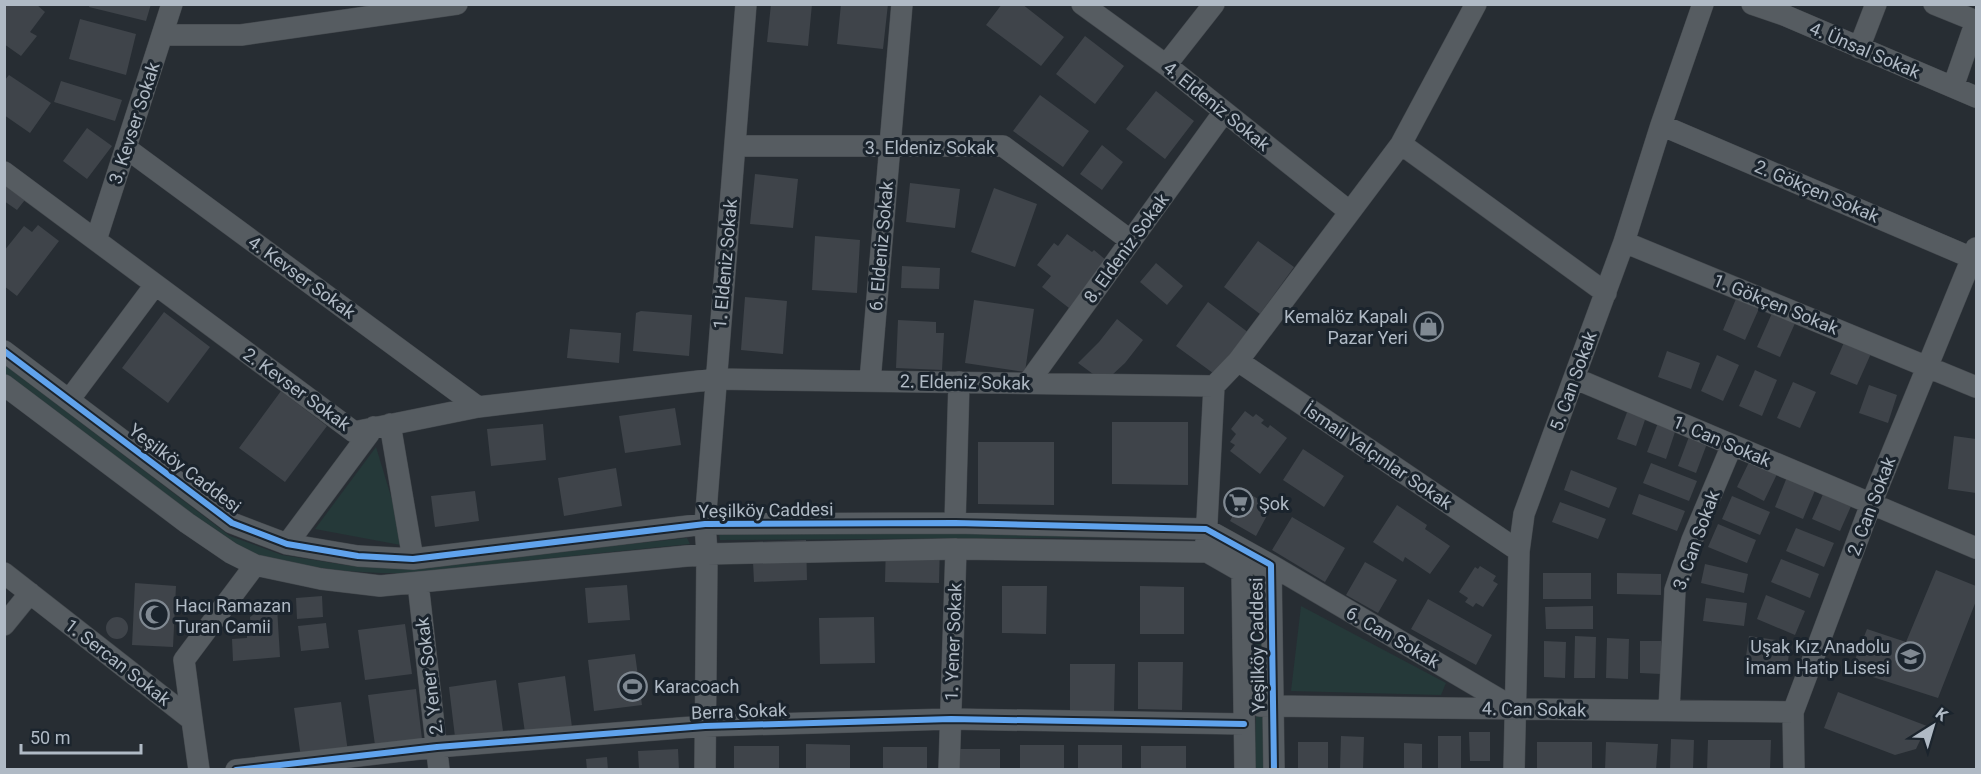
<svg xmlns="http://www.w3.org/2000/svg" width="1981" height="774" viewBox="0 0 1981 774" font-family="Roboto,sans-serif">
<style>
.green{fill:#253939}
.building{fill:#3f444a}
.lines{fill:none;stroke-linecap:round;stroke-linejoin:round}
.minor-casing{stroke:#44494e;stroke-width:22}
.minor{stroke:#565c61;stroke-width:21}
.cycleway-casing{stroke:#1b242d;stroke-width:10}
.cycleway{stroke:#60a3ed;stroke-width:6}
.labels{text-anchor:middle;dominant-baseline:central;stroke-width:6;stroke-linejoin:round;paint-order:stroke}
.street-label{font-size:18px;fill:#b0bac5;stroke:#1b242d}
.poi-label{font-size:18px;fill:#b0bac5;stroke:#1b242d;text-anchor:start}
</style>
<rect width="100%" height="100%" fill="#272d33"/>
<!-- green -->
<path class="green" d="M4 364 230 536 282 555 352 566 409 567 687 538 690 544 406 573C360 574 283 567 240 548 206 532 176 505 146 483 99 446 52 410 5 374Z
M376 447 406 546 315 529Z
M1170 532 1171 537 720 540 719 534Z
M1253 574 1261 575 1262 699 1254 700Z
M1301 606 1446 683 1441 695 1291 691Z
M1256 715H1264V769L1254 770Z"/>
<!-- building -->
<path class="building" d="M4 4H36L45 12 30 32 37 36 21 56 4 44Z
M90 4H151L146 21 89 7Z
M771 4H812L808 46 767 42Z
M841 4H888L883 49 837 44Z
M1002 4H1022L1064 37 1041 66 986 25Z
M80 19 136 34 126 75 69 59Z
M1085 36 1124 66 1095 104 1056 74Z
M9 75 51 103 30 133 4 115V81Z
M61 81 122 100 115 121 54 102Z
M1156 91 1194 121 1165 159 1126 129Z
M1040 95 1089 131 1063 167 1013 131Z
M87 128 112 146 87 179 63 161Z
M1102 145 1123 162 1102 190 1080 174Z
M755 174 798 179 793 228 750 224Z
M4 180 28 196 17 210 4 201Z
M910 183 960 189 955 228 906 222Z
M994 188 1037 204 1015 267 971 252Z
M38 225 59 241 17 296 4 286V251L24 226 32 232Z
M1067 234 1092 252 1094 250 1107 261 1069 308 1042 287 1051 276 1037 265 1054 243 1058 246Z
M815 236 860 240 857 293 812 290Z
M1258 241 1294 267 1260 314 1224 287Z
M1156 263 1183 286 1167 305 1140 282Z
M902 266 940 268 939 289 901 288Z
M1738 294 1761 304 1745 340 1723 330Z
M745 297 787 301 783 354 741 350Z
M974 300 1034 309 1025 372 965 363Z
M1208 302 1249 333 1217 376 1176 346Z
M641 311 692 315 689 356 633 351 636 313Z
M1773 311 1796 321 1780 357 1757 347Z
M164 312 210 347 168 403 122 368Z
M1117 319 1143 340 1125 363 1112 375 1093 374 1078 363 1099 342Z
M898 320 936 322V333H944L942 370 896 368Z
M570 329 621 333 619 363 567 358Z
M1846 338 1873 349 1857 385 1830 374Z
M1667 351 1700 363 1691 389 1658 377Z
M1717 355 1739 365 1723 401 1701 391Z
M1755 370 1777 380 1762 416 1739 406Z
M1793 382 1816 392 1800 428 1777 418Z
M1869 385 1897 395 1888 423 1859 413Z
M281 391 327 426 285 482 239 448Z
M1629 407 1647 414 1636 446 1617 439Z
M675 408 681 445 625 453 619 416Z
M1245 411 1253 417 1256 414 1264 420 1261 423 1268 428 1270 425 1287 438 1260 474 1230 451 1235 445 1230 442 1236 434 1231 429Z
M1659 420 1677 426 1666 459 1647 452Z
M1112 422H1188V485L1112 484Z
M543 424 546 460 491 466 487 429Z
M1690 434 1708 441 1696 473 1678 466Z
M1954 436 1976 439V493L1948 489Z
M978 442H1054V505L978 504Z
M1303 449 1344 476 1324 507 1283 480Z
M1751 458 1778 472 1764 501 1737 487Z
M1651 463 1697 481 1689 501 1643 483Z
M616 468 622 506 564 516 558 478Z
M1571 470 1617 488 1609 508 1564 490Z
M1787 477 1816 488 1803 519 1775 507Z
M475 491 479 521 435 527 431 496Z
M1245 492 1272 506 1256 536 1230 521Z
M1824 492 1852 504 1840 531 1812 519Z
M1639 494 1685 511 1677 531 1632 514Z
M1732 496 1770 512 1760 535 1722 519Z
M1560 502 1606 519 1598 539 1552 522Z
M1397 505 1427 525 1425 529 1450 546 1430 574 1405 557 1403 562 1373 542Z
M1292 517 1345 548 1325 582 1272 550Z
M1718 524 1756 540 1747 563 1708 547Z
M1796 528 1834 543 1824 567 1786 551Z
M806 540 807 580 754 582 752 542Z
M886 542 940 543 939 583 885 582Z
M1781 559 1819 574 1810 598 1771 582Z
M1365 562 1397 580 1378 613 1346 595Z
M1705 564 1748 574 1744 593 1701 583Z
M1480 566 1496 576 1493 581 1498 584 1483 607 1476 603 1473 607 1465 602 1468 598 1459 592 1475 567 1478 569Z
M1936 570 1976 586V601L1938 698 1851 670 1867 629 1906 642Z
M1543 573H1591V599H1543Z
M1617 573 1661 574V595L1617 594Z
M135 583 176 586 173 647 132 645Z
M627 585 630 620 588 623 585 588Z
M1002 586H1047L1046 634 1002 633Z
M1140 586 1184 587V634H1140Z
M1766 595 1805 611 1795 635 1757 619Z
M322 596 323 617 297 619 296 598Z
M1706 598 1747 603 1744 626 1703 621Z
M1428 599 1492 635 1476 665 1411 629Z
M1593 606V629H1546L1545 607Z
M277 607 280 657 233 661 232 639 247 638V631L251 630 250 617 263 608Z
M106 628a11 11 0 1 1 22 0a11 11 0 1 1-22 0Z
M874 617 875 663 820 664 819 618Z
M326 623 329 648 301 651 298 626Z
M405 624 412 674 365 680 358 630Z
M1575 636 1596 637 1595 678H1574Z
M1749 636 1790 642 1788 662 1774 674 1744 670Z
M1607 638 1629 639 1628 679 1606 678Z
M1544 641 1566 642 1565 678 1544 677Z
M1640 641H1661V674L1640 673Z
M635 654 642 705 594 711 588 660Z
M1138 662H1183L1182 710 1138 709Z
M1070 664H1115L1114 712 1070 711Z
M565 676 572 727 525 733 518 683Z
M496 680 503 731 455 737 449 687Z
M416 689 422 739 375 745 368 695Z
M1838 692 1927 726 1916 749 1895 755 1824 728Z
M341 702 348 752 301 758 294 708Z
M1469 732H1490V761H1470Z
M1341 736 1364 737 1363 770H1340Z
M1438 736H1461V770H1438Z
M1671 739 1694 740 1693 770H1670Z
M1708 740H1771L1770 770H1707Z
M1298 742H1328V770H1298Z
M1537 742H1592V770H1537Z
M1606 742 1658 744 1656 770H1605Z
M1404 743 1422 744V770H1404Z
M806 744 850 745V770H806Z
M1020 745H1064V770H1020Z
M1078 745H1122V770H1078Z
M734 746H779V770H734Z
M1141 746H1186V770H1141Z
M883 747H927V770H883Z
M678 749 679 770H639L638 751Z
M960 749H1000V770H960Z
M607 757 608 770H587L586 759Z"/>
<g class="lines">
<defs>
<path id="minor" d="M1082 4 1166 65 1350 212
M1752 4 1784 15 1976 97
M1934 4 1976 21
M163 35H241L457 4
M1859 48 1876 4
M1166 65 1214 4
M1953 87 1976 21
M1661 125 1972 258
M1401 144 1606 293
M735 146H1003L1131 241
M126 148 478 407
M4 172 354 432 478 407 716 379 1214 386
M96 240 172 4
M1624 242 1976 387
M4 351 232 523 287 544 358 556 413 559 705 524 955 523 1206 529 1271 565 1274 770
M1238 361 1519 551
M1574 378 1976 548
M870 381 902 4
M1028 383 1224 112
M4 385 187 523 231 553 255 565 321 579 380 586 707 554 956 549 1207 552 1242 572 1245 770
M1214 386 1238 361 1401 144 1476 4
M69 400 155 285
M390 424 413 559
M955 523 959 382
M1206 541 1214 386
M287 544 374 427
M1261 567 1271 565 1514 708
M4 573 192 720 199 770
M418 583 439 770
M4 625 30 593
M1260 706 1793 712
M1669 710 1675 590 1692 540 1732 445
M192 720 184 660 255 565
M236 770 437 747 705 726 951 719 1244 724
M705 770 707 554 705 524 746 4
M949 770 956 549
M1514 770 1519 551 1524 514 1624 242 1661 125 1703 4
M1794 770 1793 712 1871 504 1976 248"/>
</defs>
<!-- minor casing -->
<use href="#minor" class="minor-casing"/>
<!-- minor -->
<use href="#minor" class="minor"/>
<defs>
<path id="cycleway" d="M4 351 232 523 287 544 358 556 413 559 705 524 955 523 1206 529 1271 565 1274 770
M236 770 437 747 705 726 951 719 1244 724"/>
</defs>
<!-- cycleway casing -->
<use href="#cycleway" class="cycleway-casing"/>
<!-- cycleway -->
<use href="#cycleway" class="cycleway"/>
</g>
<!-- icons -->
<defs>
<symbol id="shop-ring" viewBox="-11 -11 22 22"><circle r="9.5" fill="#1b242d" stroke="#808992" stroke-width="1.5"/><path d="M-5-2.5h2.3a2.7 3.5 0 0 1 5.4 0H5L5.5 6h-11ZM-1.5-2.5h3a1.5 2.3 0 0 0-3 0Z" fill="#808992"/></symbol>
<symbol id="supermarket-ring" viewBox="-11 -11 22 22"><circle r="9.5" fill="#1b242d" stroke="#808992" stroke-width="1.5"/><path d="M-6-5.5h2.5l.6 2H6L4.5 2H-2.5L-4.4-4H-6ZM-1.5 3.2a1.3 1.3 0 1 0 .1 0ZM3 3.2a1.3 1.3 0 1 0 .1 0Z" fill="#808992"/></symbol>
<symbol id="mosque-ring" viewBox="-11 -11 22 22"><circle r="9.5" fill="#1b242d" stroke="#808992" stroke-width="1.5"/><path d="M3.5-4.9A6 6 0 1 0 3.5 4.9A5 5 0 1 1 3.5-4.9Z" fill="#808992"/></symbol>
<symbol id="school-ring" viewBox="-11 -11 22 22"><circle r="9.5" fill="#1b242d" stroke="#808992" stroke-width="1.5"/><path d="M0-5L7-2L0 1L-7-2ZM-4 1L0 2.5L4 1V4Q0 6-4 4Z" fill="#808992"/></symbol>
<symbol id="stadium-ring" viewBox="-11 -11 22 22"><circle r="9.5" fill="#1b242d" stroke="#808992" stroke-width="1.5"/><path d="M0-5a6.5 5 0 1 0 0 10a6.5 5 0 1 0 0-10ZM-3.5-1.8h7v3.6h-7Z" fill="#808992"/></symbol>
</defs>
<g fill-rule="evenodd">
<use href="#shop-ring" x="1412" y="310" width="33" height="33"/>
<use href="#supermarket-ring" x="1222" y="486" width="33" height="33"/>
<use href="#mosque-ring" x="138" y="598" width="33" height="33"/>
<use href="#school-ring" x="1894" y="640" width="33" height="33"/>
<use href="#stadium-ring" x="616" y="670" width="33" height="33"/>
</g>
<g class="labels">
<!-- street labels -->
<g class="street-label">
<text transform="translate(1865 50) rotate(23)">4. Ünsal Sokak</text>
<text transform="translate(1217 106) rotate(39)">4. Eldeniz Sokak</text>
<text transform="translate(134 123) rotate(-72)">3. Kevser Sokak</text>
<text x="930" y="147">3. Eldeniz Sokak</text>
<text transform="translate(1817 191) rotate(23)">2. Gökçen Sokak</text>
<text transform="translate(881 246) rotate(-85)">6. Eldeniz Sokak</text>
<text transform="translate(1126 248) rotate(-54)">8. Eldeniz Sokak</text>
<text transform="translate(725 264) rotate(-85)">1. Eldeniz Sokak</text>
<text transform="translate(302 277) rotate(36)">4. Kevser Sokak</text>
<text transform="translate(1776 304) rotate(22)">1. Gökçen Sokak</text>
<text transform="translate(1573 381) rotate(-70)">5. Can Sokak</text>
<text transform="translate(965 382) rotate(1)">2. Eldeniz Sokak</text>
<text transform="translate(297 389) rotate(36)">2. Kevser Sokak</text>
<text transform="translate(1722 441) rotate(23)">1. Can Sokak</text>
<text transform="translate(1378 456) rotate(34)">İsmail Yalçınlar Sokak</text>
<text transform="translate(185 468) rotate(37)">Yeşilköy Caddesi</text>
<text transform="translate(1871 506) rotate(-69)">2. Can Sokak</text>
<text transform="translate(766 510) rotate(-1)">Yeşilköy Caddesi</text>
<text transform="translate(1696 540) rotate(-70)">3. Can Sokak</text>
<text transform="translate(1393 637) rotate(30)">6. Can Sokak</text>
<text transform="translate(953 642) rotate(-88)">1. Yener Sokak</text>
<text transform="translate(1257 645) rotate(-91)">Yeşilköy Caddesi</text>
<text transform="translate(118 662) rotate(38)">1. Sercan Sokak</text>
<text transform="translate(429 676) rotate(-97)">2. Yener Sokak</text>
<text transform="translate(1534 709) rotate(1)">4. Can Sokak</text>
<text transform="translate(739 711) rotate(-2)">Berra Sokak</text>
</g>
<!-- poi labels -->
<g class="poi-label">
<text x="1408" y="316" text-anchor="end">Kemalöz Kapalı<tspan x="1408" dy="21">Pazar Yeri</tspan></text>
<text x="1259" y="503">Şok</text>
<text x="175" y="605">Hacı Ramazan<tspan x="175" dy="21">Turan Camii</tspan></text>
<text x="1890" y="646" text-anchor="end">Uşak Kız Anadolu<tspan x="1890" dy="21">İmam Hatip Lisesi</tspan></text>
<text x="654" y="686">Karacoach</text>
</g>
</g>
<!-- border -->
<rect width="1981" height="774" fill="none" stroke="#b0bac5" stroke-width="12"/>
<!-- north arrow -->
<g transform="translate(1933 726) rotate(37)" stroke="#1b242d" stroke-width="4.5" paint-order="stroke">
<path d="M0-4.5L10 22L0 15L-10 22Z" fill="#b0bac5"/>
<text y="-9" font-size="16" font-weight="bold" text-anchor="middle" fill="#b0bac5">K</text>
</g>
<!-- scale -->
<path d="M21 744v9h120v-9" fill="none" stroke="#b0bac5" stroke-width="3"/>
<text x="30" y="744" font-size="18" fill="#b0bac5" stroke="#1b242d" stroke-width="4.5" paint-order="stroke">50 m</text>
</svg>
